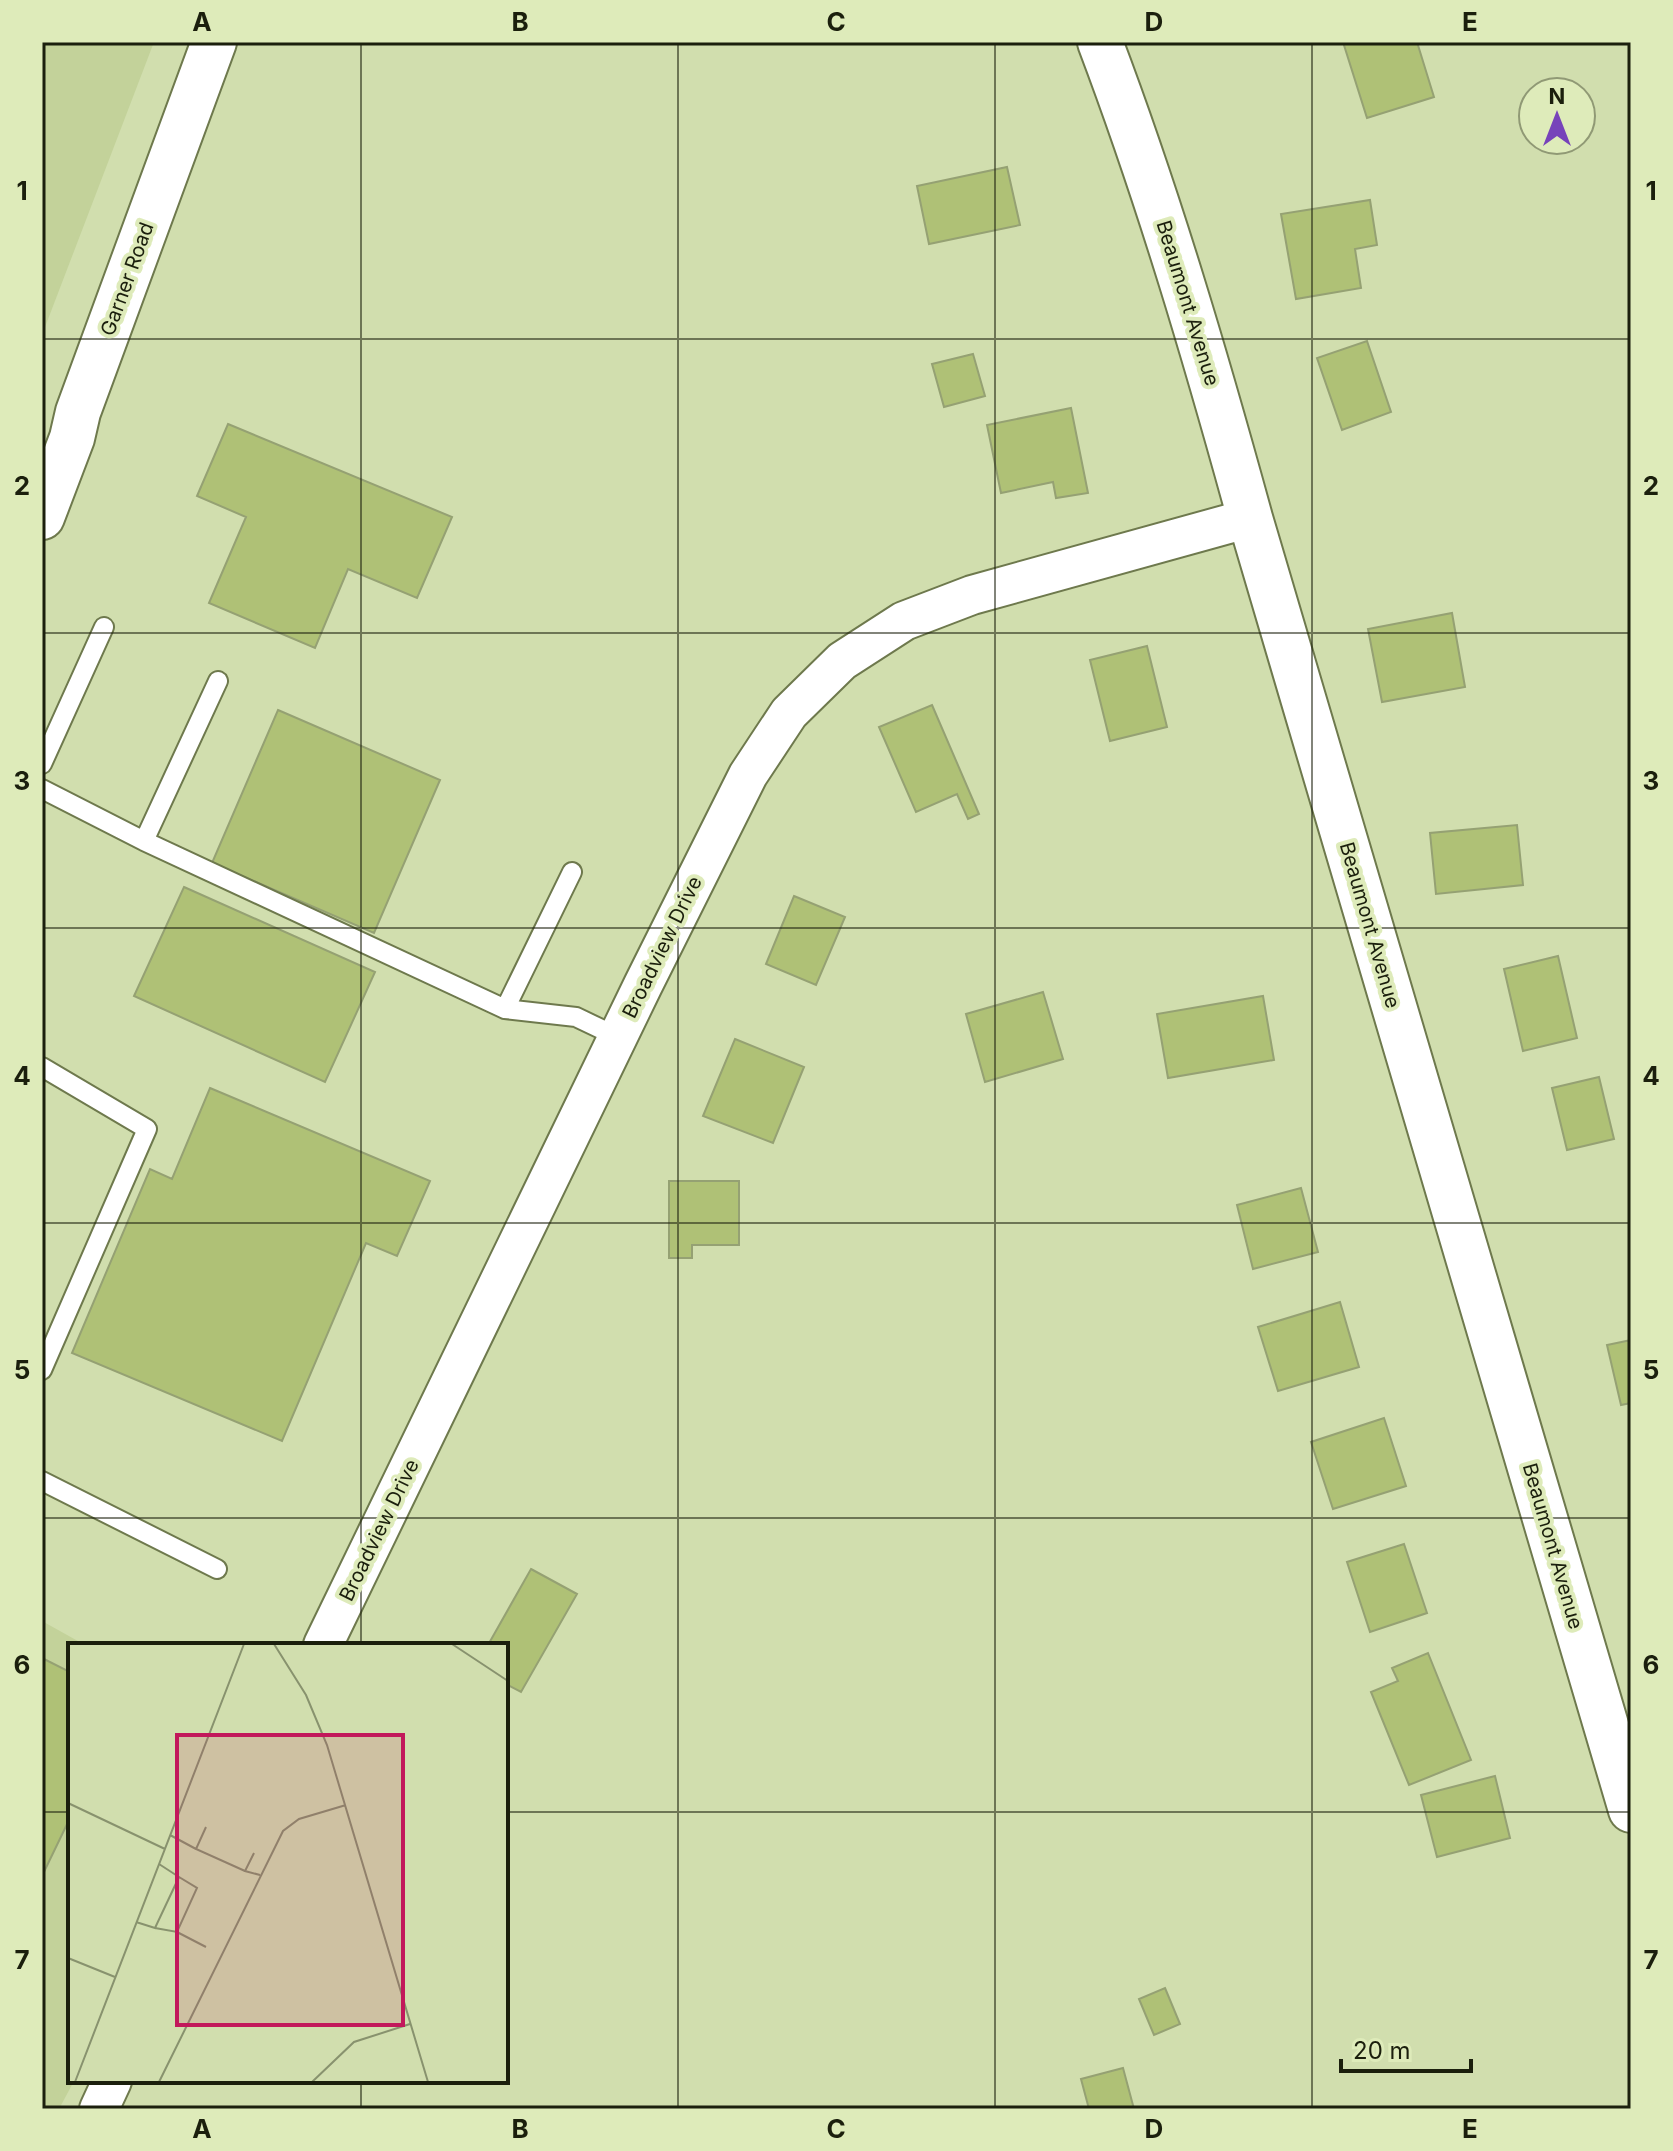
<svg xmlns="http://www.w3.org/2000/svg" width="1673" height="2151" viewBox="0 0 1673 2151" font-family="Inter,sans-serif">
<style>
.built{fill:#c3d29a}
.building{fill:#afc176;stroke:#95a173;stroke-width:2}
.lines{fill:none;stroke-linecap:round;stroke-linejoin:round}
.service-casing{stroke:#6e794d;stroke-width:22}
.minor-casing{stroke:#6e794d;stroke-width:42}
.tertiary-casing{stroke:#6e794d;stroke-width:48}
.service{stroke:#fff;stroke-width:18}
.minor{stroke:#fff;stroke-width:38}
.tertiary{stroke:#fff;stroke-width:44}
.grid{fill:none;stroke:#1b1f0d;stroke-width:2;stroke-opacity:0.55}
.labels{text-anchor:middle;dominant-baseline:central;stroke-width:8;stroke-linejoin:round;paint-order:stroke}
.street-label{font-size:20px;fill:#1b1f0d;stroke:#deebba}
.inset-road{fill:none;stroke:#88926e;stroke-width:2}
.view{fill:#c2185b;fill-opacity:0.15;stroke:#c2185b;stroke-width:4}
.inset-edge{fill:none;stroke:#1b1f0d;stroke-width:4}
.neatline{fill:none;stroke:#1b1f0d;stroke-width:3}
.grid-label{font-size:26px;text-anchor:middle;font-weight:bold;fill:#1b1f0d}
</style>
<rect width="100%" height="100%" fill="#d1deae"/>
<!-- built -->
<path class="built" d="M42 42H154L42 335Z
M42 1621 85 1645H70V2081H74L59 2109H42Z"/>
<!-- building -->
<path class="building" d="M1343 42H1417L1434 97 1367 118Z
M1007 167 1020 225 929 244 917 186Z
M1370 200 1377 245 1355 249 1361 288 1296 299 1281 214Z
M1367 341 1391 412 1342 430 1317 358Z
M973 354 985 396 944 407 932 364Z
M1071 408 1088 493 1056 498 1053 482 1001 493 987 425Z
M228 424 452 517 417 598 348 569 315 648 209 603 246 517 197 496Z
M1452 613 1465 687 1382 702 1368 629Z
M1147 646 1167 727 1110 741 1090 660Z
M932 705 979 814 968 819 957 794 916 812 879 727Z
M278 710 440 780 374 933 212 863Z
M1517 825 1523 885 1436 894 1430 833Z
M184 887 375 972 325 1082 134 996Z
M794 896 845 917 816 985 766 964Z
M1558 956 1577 1038 1523 1051 1504 969Z
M1043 992 1063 1059 985 1082 966 1014Z
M1263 996 1274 1060 1168 1078 1157 1014Z
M735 1039 804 1067 773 1143 703 1116Z
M1599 1077 1614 1139 1567 1150 1552 1088Z
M210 1088 430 1181 397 1256 366 1243 282 1441 72 1353 150 1169 172 1179Z
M669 1181H739V1245H692V1258H669Z
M1301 1188 1318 1252 1253 1269 1237 1205Z
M1340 1302 1359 1367 1278 1391 1258 1327Z
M1631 1340V1403L1621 1405 1607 1345Z
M1384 1418 1406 1486 1333 1509 1311 1442Z
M1404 1544 1427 1613 1370 1632 1347 1562Z
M531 1569 577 1594 521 1692 506 1684V1645H488Z
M1428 1653 1471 1760 1409 1785 1371 1692 1398 1681 1392 1668Z
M42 1658 70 1672V1818L42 1876Z
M1495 1776 1510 1838 1437 1857 1421 1795Z
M1165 1988 1180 2024 1154 2035 1139 1999Z
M1123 2068 1134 2109H1089L1081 2079Z"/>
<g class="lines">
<defs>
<path id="service" d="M218 681 144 841 505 1009
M42 764 104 627
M42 789 144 841
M572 872 505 1009 576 1017 618 1037
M42 1067 147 1129 42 1370
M42 1481 217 1569"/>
<path id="minor" d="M323 1645 643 985 748 775 789 713 842 661 904 621 972 595 1250 518
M99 2109 112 2081"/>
<path id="tertiary" d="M1100 42C1159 198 1206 358 1250 518L1631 1810
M42 517 72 438 78 412 214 42"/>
</defs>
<!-- service casing -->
<use href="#service" class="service-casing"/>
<!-- minor casing -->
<use href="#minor" class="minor-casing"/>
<!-- tertiary casing -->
<use href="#tertiary" class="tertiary-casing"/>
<!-- service -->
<use href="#service" class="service"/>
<!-- minor -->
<use href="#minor" class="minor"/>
<!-- tertiary -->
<use href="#tertiary" class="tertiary"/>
</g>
<!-- grid -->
<path class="grid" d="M361 42V1645M678 42V2109M995 42V2109M1312 42V2109M42 339H1631M42 633H1631M42 928H1631M42 1223H1631M42 1518H1631M42 1812H70M506 1812H1631M361 2081V2109"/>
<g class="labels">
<!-- street labels -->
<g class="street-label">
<text transform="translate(127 279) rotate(-70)">Garner Road</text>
<text transform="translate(1188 303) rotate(73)">Beaumont Avenue</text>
<text transform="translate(1370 925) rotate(74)">Beaumont Avenue</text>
<text transform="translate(662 947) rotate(-64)">Broadview Drive</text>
<text transform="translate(379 1530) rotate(-64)">Broadview Drive</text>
<text transform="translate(1553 1546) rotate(74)">Beaumont Avenue</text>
</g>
</g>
<!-- overview -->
<g transform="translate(68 1643)">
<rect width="440" height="440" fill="#d1deae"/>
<path class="inset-road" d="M206 1 238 52 259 102 360 439M384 1 440 38M0 160 97 206M138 184 128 206 177 228M102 192 128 206M186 210 177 228 192 232M68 279 87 285 111 234 91 221M87 285 109 289 129 245 111 234M109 289 138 304M0 315 47 334M7 439 176 1M91 439 215 188 231 176 278 162M244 439 286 399 342 381"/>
<path class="view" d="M109 92H335V382H109Z"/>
<rect width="440" height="440" class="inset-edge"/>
</g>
<!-- border -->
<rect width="1673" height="2151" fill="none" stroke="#deebba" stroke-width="88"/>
<!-- north arrow -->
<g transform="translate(1557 116)"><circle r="38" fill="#deebba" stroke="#909975" stroke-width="2"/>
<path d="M0-6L14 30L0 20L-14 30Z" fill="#7743ba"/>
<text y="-12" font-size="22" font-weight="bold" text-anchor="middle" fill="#1b1f0d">N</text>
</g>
<!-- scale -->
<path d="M1341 2059v12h130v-12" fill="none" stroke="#1b1f0d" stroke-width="4"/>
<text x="1353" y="2059" font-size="24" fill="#1b1f0d" stroke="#deebba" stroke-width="6" paint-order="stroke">20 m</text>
<rect x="44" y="44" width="1585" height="2063" class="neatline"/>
<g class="grid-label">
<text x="202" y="31">A</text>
<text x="520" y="31">B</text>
<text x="836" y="31">C</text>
<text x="1154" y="31">D</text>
<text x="1470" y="31">E</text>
<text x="22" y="200">1</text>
<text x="1651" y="200">1</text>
<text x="22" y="495">2</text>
<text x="1651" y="495">2</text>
<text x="22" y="790">3</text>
<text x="1651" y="790">3</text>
<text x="22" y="1085">4</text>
<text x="1651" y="1085">4</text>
<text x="22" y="1379">5</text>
<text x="1651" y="1379">5</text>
<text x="22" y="1674">6</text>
<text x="1651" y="1674">6</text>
<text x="22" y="1969">7</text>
<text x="1651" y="1969">7</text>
<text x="202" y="2138">A</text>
<text x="520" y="2138">B</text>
<text x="836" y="2138">C</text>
<text x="1154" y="2138">D</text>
<text x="1470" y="2138">E</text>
</g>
</svg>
